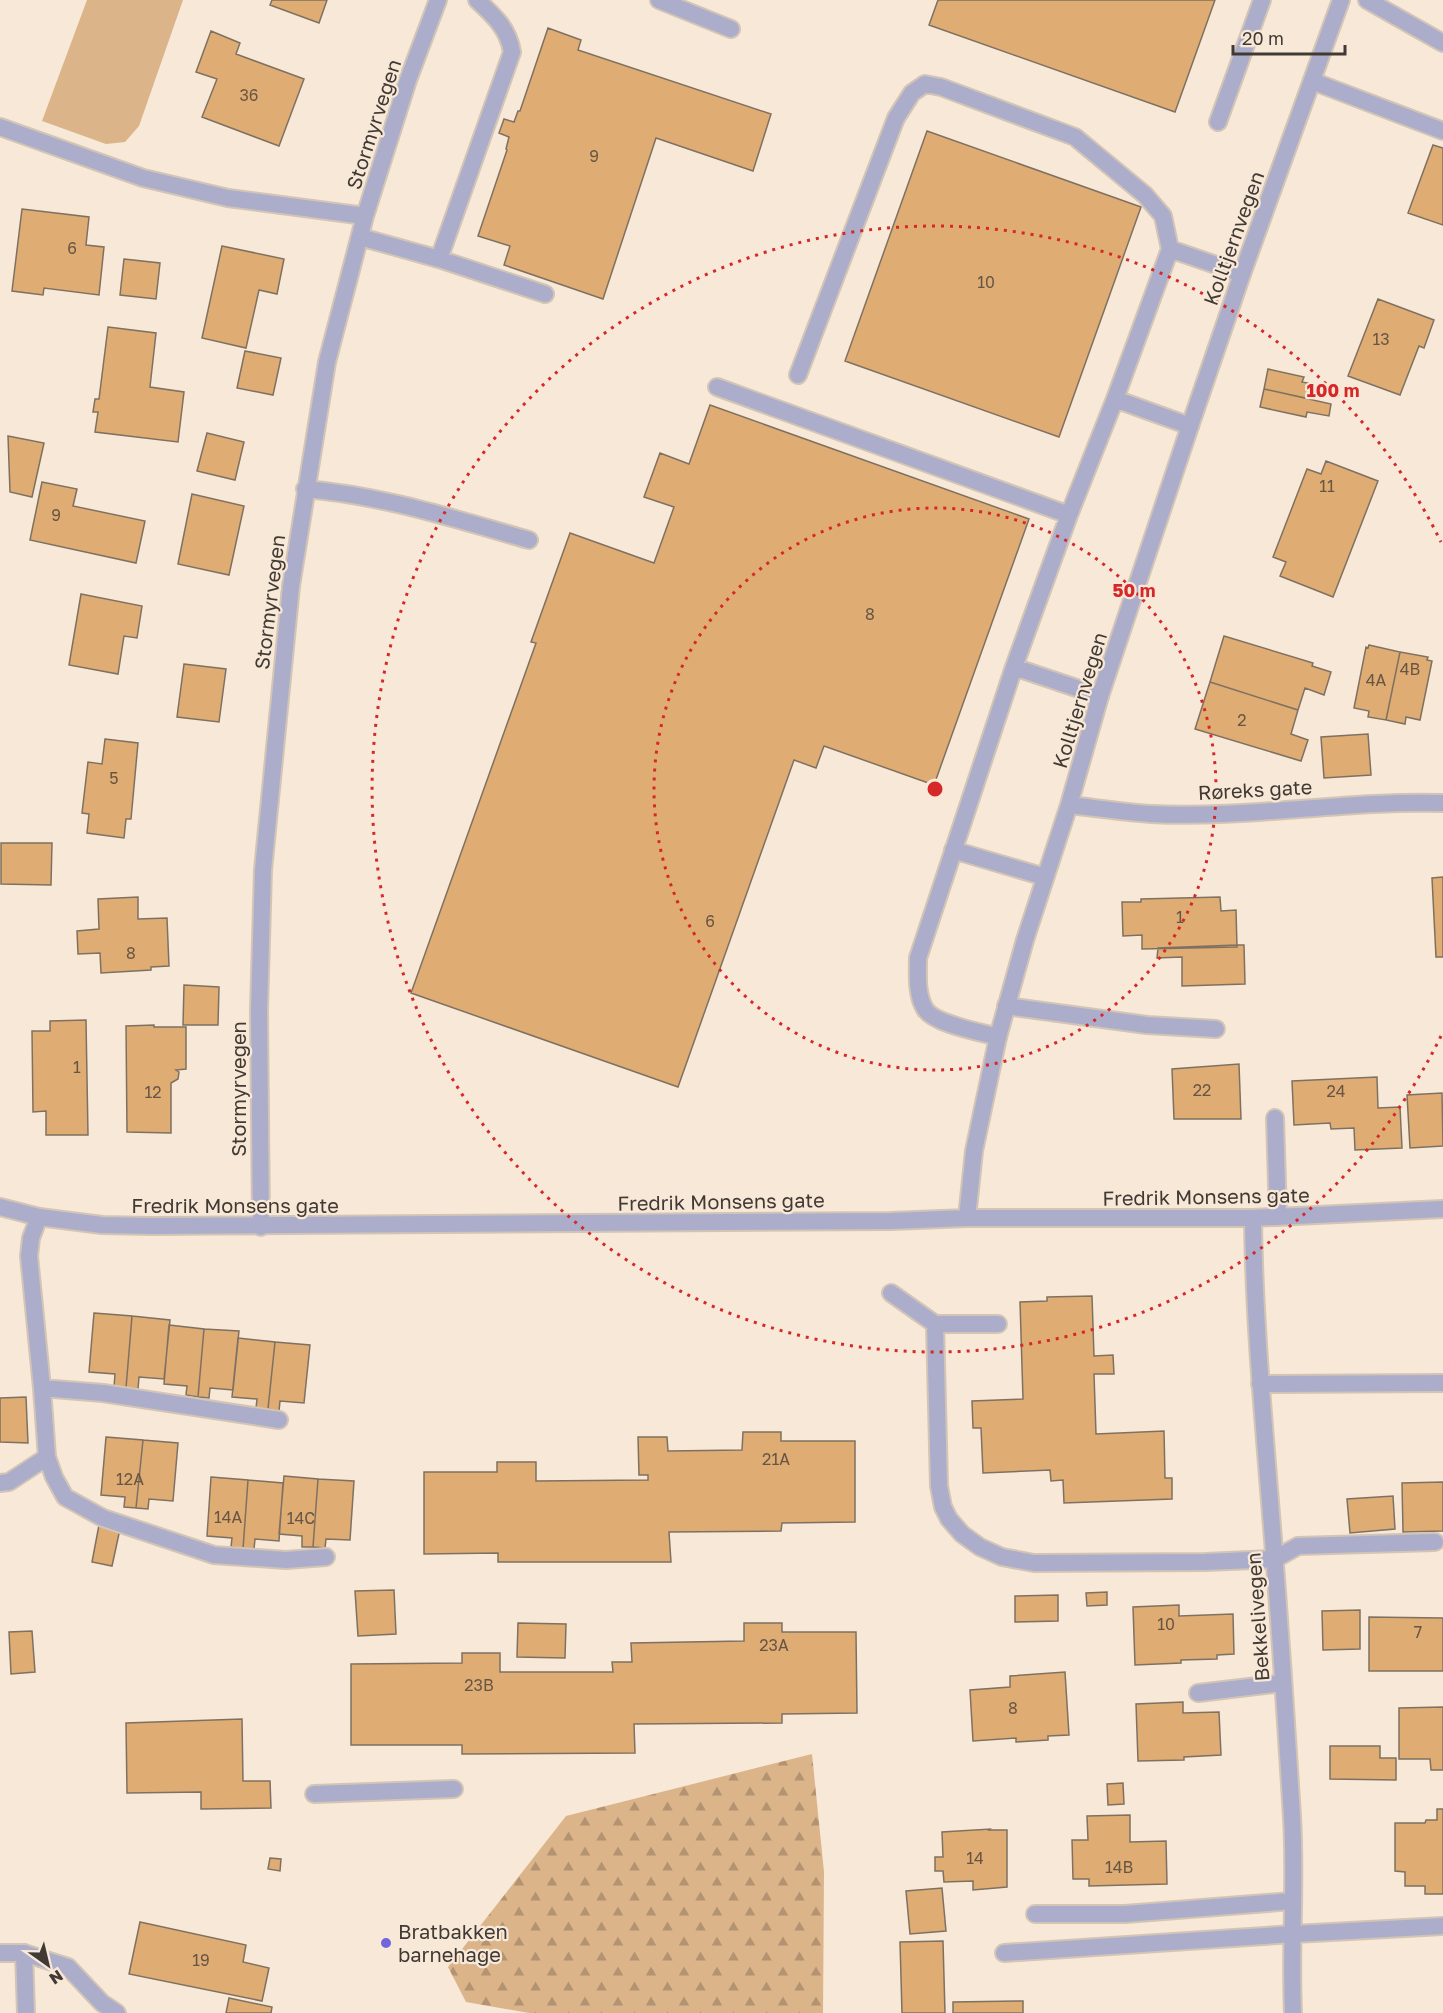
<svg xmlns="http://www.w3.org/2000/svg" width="1443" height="2013" viewBox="0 0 1443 2013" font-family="'Golos Text',sans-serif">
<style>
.forest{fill:url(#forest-firs)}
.park{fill:#dbb489}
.building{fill:#dfac73;stroke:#7f7161;stroke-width:1.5}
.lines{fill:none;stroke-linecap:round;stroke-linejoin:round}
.service-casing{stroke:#d3c5b6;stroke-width:20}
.minor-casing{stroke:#d3c5b6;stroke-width:20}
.service{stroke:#abadcb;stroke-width:16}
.minor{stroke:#abadcb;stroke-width:16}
.ring{fill:none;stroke:#d62828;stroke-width:3;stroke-dasharray:3 6}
.poi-dot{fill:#6e65df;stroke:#f8e8d7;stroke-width:2}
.labels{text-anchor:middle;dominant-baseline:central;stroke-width:4.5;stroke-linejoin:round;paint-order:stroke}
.number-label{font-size:16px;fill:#685644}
.street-label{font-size:20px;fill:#413a34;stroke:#f8e8d7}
.poi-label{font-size:20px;fill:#413a34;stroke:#f8e8d7;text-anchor:start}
.centre{fill:#d62828;stroke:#f8e8d7;stroke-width:3}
.ring-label{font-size:18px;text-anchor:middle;font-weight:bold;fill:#d62828;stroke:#f8e8d7;stroke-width:4.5;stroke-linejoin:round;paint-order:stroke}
</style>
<defs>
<pattern id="forest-firs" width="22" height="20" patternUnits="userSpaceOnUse" patternTransform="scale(1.5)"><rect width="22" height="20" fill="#dbb489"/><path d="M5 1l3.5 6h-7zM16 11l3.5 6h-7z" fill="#b39371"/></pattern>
</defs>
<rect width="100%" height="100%" fill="#f8e8d7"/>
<!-- forest -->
<path class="forest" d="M812 1754 824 1872 823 2013H529L466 2002 448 1967 566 1816Z"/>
<!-- park -->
<path class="park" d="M87 0H183L139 126 125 142 106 144 42 121Z"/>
<!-- building -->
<path class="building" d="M272 0H327L319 23 270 5Z
M938 0H1215L1175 112 929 25Z
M548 28 581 40 578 50 771 114 753 171 656 138 603 299 504 265 510 246 478 236 507 150 506 149 509 137 499 133 504 119 514 122 518 111H520Z
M211 31 240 43 236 54 304 79 279 146 202 117 217 79 196 72Z
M927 131 1141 207 1059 437 845 361Z
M1433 145 1443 148V225L1408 213Z
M22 209 89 217 86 245 104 247 99 295 44 288 43 295 12 291Z
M222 246 284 259 277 294 259 290 246 348 202 338Z
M124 259 160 263 156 299 120 295Z
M1378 299 1434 320 1424 348 1419 346 1400 395 1348 376Z
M108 327 156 333 150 387 184 392 178 442 95 432 98 412H93L95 399H99Z
M245 351 281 358 273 395 237 388Z
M1268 369 1304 377 1302 382 1313 384 1310 399 1264 389Z
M1264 389 1331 404 1329 416 1307 412 1306 417 1260 407Z
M710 405 1029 519 934 785 824 746 816 768 794 760 678 1087 411 993 536 643 531 642 570 533 654 563 674 507 644 497 660 453 689 464Z
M207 433 244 442 235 480 197 471Z
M8 436 44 443 32 497 10 492Z
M1326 461 1378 481 1333 597 1280 576 1286 562 1273 557 1307 469 1321 474Z
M42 482 77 489 73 506 145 521 136 563 30 540Z
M192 494 244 506 229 575 178 564Z
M81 594 142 606 137 638 124 636 118 674 69 665Z
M1224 636 1313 663 1312 666 1331 672 1324 695 1305 688 1298 710 1210 682Z
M1369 645 1400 652 1386 720 1368 717 1369 711 1354 708 1366 647 1368 648Z
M1400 652 1428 657 1427 660 1432 661 1420 720 1406 717 1405 724 1386 720Z
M184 664 226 669 219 722 177 717Z
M1210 682 1298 710 1291 734 1308 740 1301 761 1195 729Z
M1368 734 1371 775 1324 778 1321 737Z
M105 739 138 743 131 819H126L124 838 87 833 89 814 82 813 88 762 102 764Z
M1 843H52L51 885 1 884Z
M1443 877V957H1436L1432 878Z
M138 897V919L167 918 169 966 151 967V970L101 973 100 953 78 954 77 931 99 929 98 899Z
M1220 897 1221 911 1236 910 1237 947 1142 949V935L1123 936 1122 902H1141V899Z
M1237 945H1244L1245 984 1182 986V957L1157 958 1158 948Z
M184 985 219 987 218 1025H183Z
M86 1020 88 1135H46V1111L33 1112 32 1031H50V1021Z
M154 1025V1027H186V1069L176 1070 179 1072 178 1079 171 1083V1133L127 1132 126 1026Z
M1239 1064 1241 1119H1174L1172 1069Z
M1377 1077 1378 1108 1400 1107 1402 1148 1355 1150 1354 1128 1331 1129 1330 1123 1294 1125 1292 1081Z
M1442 1093 1443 1146 1410 1148 1407 1095Z
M1092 1296 1094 1356 1113 1355 1114 1374H1094L1096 1434 1164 1431 1165 1478H1172V1499L1064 1503 1063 1480 1051 1481 1050 1470 983 1473 981 1428H973L972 1401 1023 1399 1020 1302 1047 1301V1297Z
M94 1313 132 1316 126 1388 114 1387 115 1374 89 1372Z
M132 1316 170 1320 164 1379 139 1377 138 1389 126 1388Z
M169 1325 204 1329 198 1397 186 1395 187 1386 164 1384Z
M204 1329 239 1331 233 1390 210 1388 209 1398 198 1397Z
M238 1338 275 1342 268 1409 256 1408 257 1399 232 1397Z
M275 1342 310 1345 304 1403 280 1401 279 1411 268 1409Z
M26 1397 28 1443 0 1442V1398Z
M743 1432H781V1441H855V1522L782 1523 781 1531 669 1532 671 1562H498V1553L424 1554V1472H497V1462H536V1481L648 1480V1475H639L638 1437H667L668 1451 742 1450Z
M106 1437 143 1440 136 1508 124 1507 125 1497 101 1495Z
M143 1440 178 1443 173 1501 149 1499 148 1509 136 1508Z
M284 1476 318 1479 313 1547H302V1536L279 1534Z
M211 1477 248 1480 243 1549 231 1547 232 1538 207 1536Z
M318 1479 354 1481 350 1540 326 1539 325 1548 313 1547Z
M248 1480 283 1483 279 1541 255 1539 254 1549H243Z
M1443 1482V1531L1403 1532 1402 1483Z
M1393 1496 1395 1529 1350 1533 1347 1499Z
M99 1525 120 1529 112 1566 92 1562Z
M394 1590 396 1634 358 1636 355 1591Z
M1107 1592V1605L1087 1606 1086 1593Z
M1058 1595V1621L1015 1622V1596Z
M1179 1605V1616L1233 1614 1234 1654 1217 1655V1659L1181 1660V1663L1135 1665 1133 1607Z
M1360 1610V1649L1323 1650 1322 1611Z
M1369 1617 1443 1618V1671H1369Z
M518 1623 566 1624 565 1658 517 1657Z
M744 1623H782V1632H856L857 1713 782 1714V1723L634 1724 635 1753 462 1754V1745H351V1664L462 1663V1653H500V1672H613L612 1662H632L631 1643 744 1641Z
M32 1631 35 1672 11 1674 9 1632Z
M1065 1672 1069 1735 1048 1736V1740L1016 1742V1738L973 1741 970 1690 1010 1687V1676Z
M1183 1702V1713L1219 1712 1221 1755 1184 1757V1760L1138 1761 1136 1704Z
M1443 1707V1770H1431L1430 1759H1399V1708Z
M242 1719 243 1781H270L271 1808 201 1809V1792L127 1793 126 1723Z
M1330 1746H1380V1758H1396V1780L1330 1779Z
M1123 1783 1124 1804 1108 1805 1107 1784Z
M1437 1809H1443V1894H1425V1886H1405V1872L1395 1871V1823H1425L1426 1820H1437Z
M1130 1815V1842L1166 1841 1167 1884 1089 1886V1879H1073L1072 1840H1088L1087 1816Z
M990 1829 989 1830H1007V1887L973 1890V1881L944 1882 943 1871H935V1857H943L942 1832Z
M270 1858 281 1859 280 1871 268 1869Z
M942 1888 946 1931 910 1934 906 1891Z
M140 1922 246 1945 243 1962 269 1968 262 2001 129 1974Z
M943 1941 945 2013H902L900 1942Z
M229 1998 272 2007 271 2013H226Z
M1023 2001V2013H953V2002Z"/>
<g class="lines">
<defs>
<path id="service" d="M659 0 731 29
M1367 0 1443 43
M1312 81 1443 131
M1218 122 1262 0
M360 237 439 259 545 294
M1170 249 1242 274
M439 259 512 52C508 28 494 16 477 0
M798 375 896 118 912 93 925 84 941 87 1075 137 1145 195 1163 216 1170 249 1115 399 1069 515 1014 667 918 958C918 974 916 994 925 1009 934 1024 980 1032 998 1037
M717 387 1069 515
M1115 399 1190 426
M305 489C381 495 455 519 529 540
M1014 667 1100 696
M953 850 1045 877
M1006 1006 1147 1025 1216 1029
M1275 1118 1278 1217
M39 1217 31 1238 29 1256 42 1388 47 1457 54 1477 65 1497 103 1518 214 1555 286 1560 326 1557
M891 1293 935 1324H998
M935 1324 939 1486 943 1507 949 1519 962 1534 980 1547 1002 1557 1034 1563 1205 1562 1275 1559 1298 1546 1435 1542
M1260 1384 1443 1383
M42 1388 103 1393 279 1420
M0 1483 9 1482 47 1457
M1198 1693 1283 1683
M314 1794 454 1789
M1035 1914H1125L1293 1901
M24 1953 26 2013
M1004 1953 1294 1934"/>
<path id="minor" d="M0 127 143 178 228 198 365 216
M1069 805C1096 808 1123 812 1151 814 1248 819 1346 800 1443 803
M0 1207 39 1217 102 1225 152 1226 891 1221 967 1218H1253L1443 1209
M967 1218 974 1151 998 1037 1025 940 1069 805 1100 696 1190 426 1242 274 1341 0
M1253 1218C1254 1321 1264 1424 1272 1527 1280 1624 1286 1721 1292 1817 1296 1883 1290 1948 1293 2013
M261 1227 259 1010 263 870 291 586 327 362 365 216 408 80 438 0
M1294 1934 1443 1926
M0 1953H24L68 1967 102 2003 117 2013"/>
</defs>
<!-- service casing -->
<use href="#service" class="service-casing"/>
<!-- minor casing -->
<use href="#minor" class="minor-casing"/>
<!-- service -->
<use href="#service" class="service"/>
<!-- minor -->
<use href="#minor" class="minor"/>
</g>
<!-- distance rings -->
<g class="ring">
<circle cx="935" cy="789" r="281"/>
<path d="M1441 1036A563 563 0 1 1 1441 542"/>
</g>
<!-- markers -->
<circle class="poi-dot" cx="386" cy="1943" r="6"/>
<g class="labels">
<!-- number labels -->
<g class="number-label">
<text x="249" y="95">36</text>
<text x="594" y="156">9</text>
<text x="72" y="248">6</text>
<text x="986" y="282">10</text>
<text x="1381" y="339">13</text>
<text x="1327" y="486">11</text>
<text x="56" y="515">9</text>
<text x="870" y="614">8</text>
<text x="1410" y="669">4B</text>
<text x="1376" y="680">4A</text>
<text x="1242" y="720">2</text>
<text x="114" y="778">5</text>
<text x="1180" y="917">1</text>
<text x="710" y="921">6</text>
<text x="131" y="953">8</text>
<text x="77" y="1067">1</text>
<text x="1202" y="1090">22</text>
<text x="1336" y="1091">24</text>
<text x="153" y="1092">12</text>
<text x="776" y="1459">21A</text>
<text x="130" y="1479">12A</text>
<text x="228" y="1517">14A</text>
<text x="301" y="1518">14C</text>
<text x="1166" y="1624">10</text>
<text x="1418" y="1632">7</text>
<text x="774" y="1645">23A</text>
<text x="479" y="1685">23B</text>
<text x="1013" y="1708">8</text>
<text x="975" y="1858">14</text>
<text x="1119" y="1867">14B</text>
<text x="201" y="1960">19</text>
</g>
<!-- street labels -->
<g class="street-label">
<text transform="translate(373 124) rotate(-72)">Stormyrvegen</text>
<text transform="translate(1233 238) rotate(-70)">Kolltjernvegen</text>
<text transform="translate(269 602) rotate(-83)">Stormyrvegen</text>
<text transform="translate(1079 700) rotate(-73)">Kolltjernvegen</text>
<text transform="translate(1255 789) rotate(-3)">Røreks gate</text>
<text transform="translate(238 1089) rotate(-90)">Stormyrvegen</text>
<text transform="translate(1206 1196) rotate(-1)">Fredrik Monsens gate</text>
<text transform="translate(721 1201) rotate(-1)">Fredrik Monsens gate</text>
<text x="235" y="1205">Fredrik Monsens gate</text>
<text transform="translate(1257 1617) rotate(-94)">Bekkelivegen</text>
</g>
<!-- poi labels -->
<g class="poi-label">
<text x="398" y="1931">Bratbakken<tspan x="398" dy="23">barnehage</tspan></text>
</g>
</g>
<circle cx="935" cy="789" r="9" class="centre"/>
<g class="ring-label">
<text x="1333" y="397">100 m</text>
<text x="1134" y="597">50 m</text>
</g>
<!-- north arrow -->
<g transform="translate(48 1965) rotate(146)" stroke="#f8e8d7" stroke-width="4.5" paint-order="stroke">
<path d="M0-4.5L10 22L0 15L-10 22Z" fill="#413a34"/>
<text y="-9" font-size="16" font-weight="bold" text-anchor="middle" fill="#413a34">N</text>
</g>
<!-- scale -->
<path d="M1233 45v9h112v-9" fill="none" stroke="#413a34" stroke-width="3"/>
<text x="1242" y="45" font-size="18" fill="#413a34" stroke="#f8e8d7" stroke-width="4.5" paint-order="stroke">20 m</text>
</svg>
